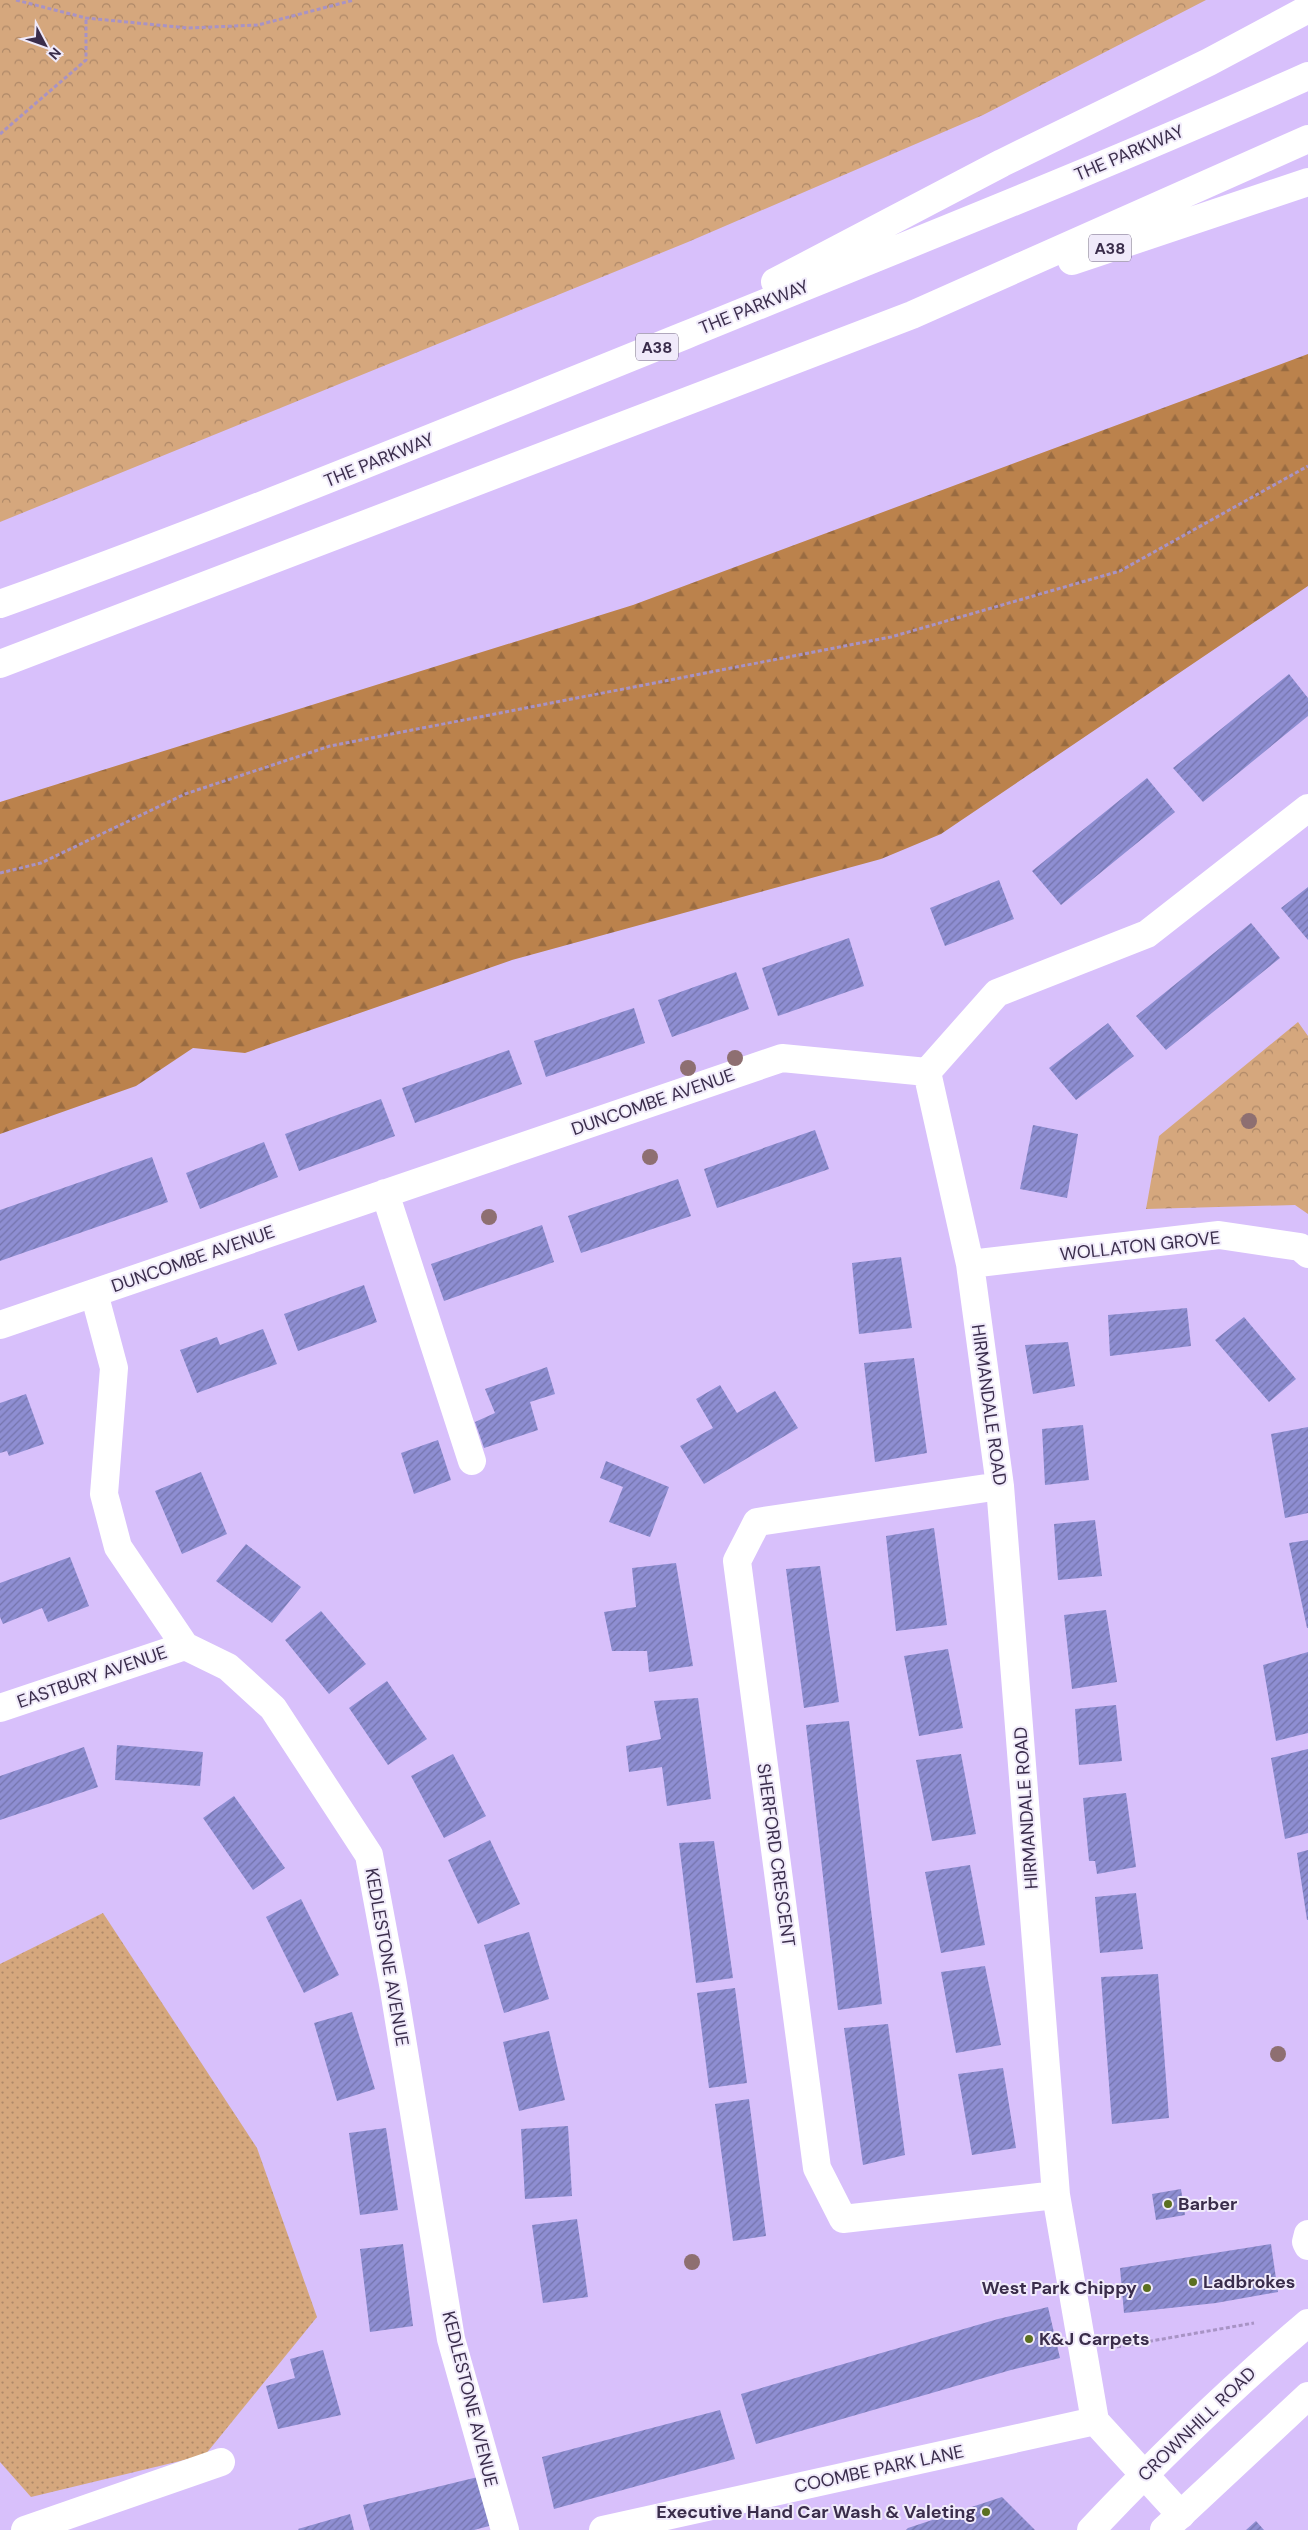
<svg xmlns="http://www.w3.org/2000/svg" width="1308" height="2530" viewBox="0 0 1308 2530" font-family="'DM Sans',sans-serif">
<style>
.grass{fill:url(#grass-dots)}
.forest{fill:url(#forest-firs)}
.park{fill:url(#park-crowns)}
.building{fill:url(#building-hatch)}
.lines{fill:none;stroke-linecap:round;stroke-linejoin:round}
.path{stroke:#a893c5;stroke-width:3;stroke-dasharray:4 2.5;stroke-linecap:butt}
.minor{stroke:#fff;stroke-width:28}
.major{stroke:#fff;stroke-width:28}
.highway{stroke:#fff;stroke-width:28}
.tree{fill:#8e6f71}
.poi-dot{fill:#5b7020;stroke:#f0eafa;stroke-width:2}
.labels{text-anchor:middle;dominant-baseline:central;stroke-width:4;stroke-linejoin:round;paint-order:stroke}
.shield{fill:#f0eafa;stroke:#716680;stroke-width:1}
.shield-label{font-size:16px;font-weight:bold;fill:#3a2d4b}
.street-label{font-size:18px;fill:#3a2d4b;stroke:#f0eafa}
.poi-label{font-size:18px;font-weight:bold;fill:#3a2d4b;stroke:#f0eafa;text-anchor:start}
</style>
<defs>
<pattern id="grass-dots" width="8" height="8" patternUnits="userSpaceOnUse" patternTransform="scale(1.25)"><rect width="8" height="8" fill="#d5a77d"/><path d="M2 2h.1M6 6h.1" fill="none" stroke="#ae8868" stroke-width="1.8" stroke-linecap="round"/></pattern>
<pattern id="forest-firs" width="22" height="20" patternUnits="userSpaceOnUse" patternTransform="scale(1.25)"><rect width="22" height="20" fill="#bb824c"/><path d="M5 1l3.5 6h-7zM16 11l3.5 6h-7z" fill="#996b41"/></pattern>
<pattern id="park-crowns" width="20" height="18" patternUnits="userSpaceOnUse" patternTransform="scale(1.25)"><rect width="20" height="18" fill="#d5a77d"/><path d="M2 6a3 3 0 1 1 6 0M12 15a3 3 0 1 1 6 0" fill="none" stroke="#ae8868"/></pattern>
<pattern id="building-hatch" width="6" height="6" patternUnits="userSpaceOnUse" patternTransform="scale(1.25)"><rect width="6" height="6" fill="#8e8ed2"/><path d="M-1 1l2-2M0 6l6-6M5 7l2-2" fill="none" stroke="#7574ac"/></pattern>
</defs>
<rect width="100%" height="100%" fill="#d8c0fb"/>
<!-- grass -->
<path class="grass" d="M103 1913 257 2148 317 2317 205 2455 31 2497 0 2462V1964Z"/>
<!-- forest -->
<path class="forest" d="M1308 354V586L941 834 881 859 512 960 245 1053 193 1048 136 1086 0 1134V802L633 605Z"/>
<!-- park -->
<path class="park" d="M0 0H1206L983 115 688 242 0 522Z
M1298 1022 1308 1036V1214L1295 1205 1146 1209 1159 1136Z"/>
<!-- building -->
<path class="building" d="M1289 674 1308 698V716L1203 802 1173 768Z
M1147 778 1175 812 1061 905 1032 871Z
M999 880 1014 919 945 946 930 908Z
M1308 887V940L1281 908Z
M1251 923 1280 958 1166 1050 1136 1016Z
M849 938 864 986 778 1016 762 968Z
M736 972 749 1009 672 1037 658 1000Z
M634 1008 645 1043 546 1077 534 1041Z
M1108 1023 1134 1056 1076 1100 1049 1068Z
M509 1050 522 1084 415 1123 402 1088Z
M381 1099 395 1136 299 1171 285 1134Z
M1033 1125 1078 1134 1067 1198 1020 1189Z
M815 1130 829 1169 717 1208 704 1169Z
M264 1142 278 1177 200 1209 186 1173Z
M152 1157 168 1202 0 1261V1210Z
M678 1179 691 1216 581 1253 568 1216Z
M542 1225 554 1262 444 1301 431 1264Z
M901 1257 912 1328 859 1334 852 1263Z
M364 1285 377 1322 298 1351 284 1314Z
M1187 1308 1191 1346 1110 1356 1108 1315Z
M1244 1317 1296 1379 1269 1402 1215 1340Z
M263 1329 277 1364 197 1393 180 1350 217 1337 220 1345Z
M1068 1342 1075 1386 1033 1394 1025 1345Z
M914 1358 927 1453 875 1462 864 1363Z
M547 1367 555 1394 530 1402 538 1430 484 1448 475 1422 495 1413 485 1389Z
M720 1385 737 1413 775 1391 798 1428 704 1484 680 1446 713 1428 696 1399Z
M26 1394 44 1444 9 1456 7 1451 0 1453V1403Z
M1083 1425 1089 1480 1045 1485 1042 1429Z
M1308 1427V1513L1285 1518 1271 1434Z
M438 1440 451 1480 414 1494 401 1453Z
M606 1461 669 1487 650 1537 609 1522 623 1487 600 1478Z
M201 1472 227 1534 182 1554 155 1491Z
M1095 1520 1102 1576 1058 1580 1054 1524Z
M934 1528 947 1625 896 1631 886 1536Z
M1308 1540V1628H1307L1289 1543Z
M246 1544 301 1587 272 1623 216 1581Z
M70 1557 89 1606 48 1622 42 1608 3 1624 0 1617V1583Z
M676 1563 693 1666 649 1672 647 1651H612L604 1612 636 1607 632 1568Z
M820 1566 839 1702 804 1708 786 1569Z
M1106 1610 1117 1682 1072 1689 1064 1615Z
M321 1611 366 1664 329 1694 285 1640Z
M948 1649 963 1728 919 1736 904 1656Z
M1308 1652V1733L1276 1741 1263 1665Z
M387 1681 427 1739 388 1765 349 1708Z
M698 1698 711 1799 667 1806 662 1767 629 1772 626 1746 661 1739 654 1701Z
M1116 1705 1122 1761 1079 1765 1075 1709Z
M849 1721 882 2004 838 2010 806 1725Z
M117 1745 203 1752 200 1786 115 1780Z
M84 1747 98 1787 0 1820V1776Z
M1308 1749V1833L1285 1839 1271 1758Z
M453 1754 486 1816 444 1838 411 1776Z
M961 1754 976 1834 932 1841 916 1760Z
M1126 1793 1136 1867 1097 1874 1095 1861H1089L1083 1798Z
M234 1796 285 1868 253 1890 203 1818Z
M490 1840 520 1904 478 1924 448 1860Z
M714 1841 733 1978 696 1983 679 1843Z
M1308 1850V1920H1307L1297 1853Z
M970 1865 985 1945 941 1953 925 1872Z
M1136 1893 1143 1949 1100 1953 1095 1897Z
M301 1899 339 1975 304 1993 266 1917Z
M529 1932 549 1999 504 2013 484 1945Z
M985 1966 1001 2045 956 2053 941 1972Z
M1158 1974 1169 2118 1112 2124 1101 1977Z
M735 1988 747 2083 709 2088 697 1993Z
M352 2012 375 2089 337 2101 314 2023Z
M888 2024 905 2155 863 2165 844 2028Z
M549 2031 565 2100 519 2111 503 2042Z
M1003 2068 1016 2148 972 2155 958 2074Z
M749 2099 766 2236 733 2241 715 2104Z
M568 2126 572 2196 525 2199 521 2129Z
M386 2128 398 2210 360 2215 349 2133Z
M1181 2189 1185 2215 1156 2220 1152 2194Z
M577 2219 588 2297 543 2303 532 2225Z
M403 2244 413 2326 370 2332 360 2249Z
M1271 2244 1278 2292 1216 2303 1124 2313 1120 2268Z
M1048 2307 1060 2358 1011 2370 756 2444 741 2394 998 2319Z
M323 2350 341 2415 278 2429 266 2386 295 2378 290 2359Z
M720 2410 735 2459 554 2509 542 2457Z
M482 2476 493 2525 474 2530H370L363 2505Z
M1002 2497 1035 2530H906L908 2528Z
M350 2514 354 2530H299L298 2529Z
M1256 2521 1264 2530H1246Z"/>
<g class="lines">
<!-- path -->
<path class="path" d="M16 0 86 18 188 28 258 25 354 0
M0 134 86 60V18
M0 873 41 863 185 794 330 746 891 637 1120 571 1308 466
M1117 2347 1254 2323"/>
<!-- minor -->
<path class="minor" d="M927 1072 970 1264 1000 1486 1056 2195 1095 2421 1181 2515
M927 1072 997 993 1147 934 1308 808
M385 1193 472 1461
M970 1264 1219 1235 1300 1247 1308 1254
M94 1293 114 1368 104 1494 118 1547 185 1646 228 1667 273 1708 369 1855 393 1984 451 2339 505 2530
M0 1325 782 1058 927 1072
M1000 1486 757 1522 737 1561 817 2168 843 2219 1056 2195
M0 1708 185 1646
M1308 2234 1306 2242 1308 2246
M25 2530 221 2462
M603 2530 1095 2421"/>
<!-- major -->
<path class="major" d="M1091 2530C1160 2457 1231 2388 1308 2323
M1164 2530 1308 2396"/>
<!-- highway -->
<path class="highway" d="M1072 261 1308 182
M775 282 1002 163 1209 62 1308 9
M0 604C231 521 458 427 686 335 894 250 1103 168 1308 76
M0 664 912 315 1308 139"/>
</g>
<!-- trees -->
<g class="tree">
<circle cx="735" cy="1058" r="8"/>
<circle cx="688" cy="1068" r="8"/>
<circle cx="1249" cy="1121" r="8"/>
<circle cx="650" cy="1157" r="8"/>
<circle cx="489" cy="1217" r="8"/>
<circle cx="1278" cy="2054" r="8"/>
<circle cx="692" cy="2262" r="8"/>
</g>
<!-- markers -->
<g class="poi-dot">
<circle cx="1168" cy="2204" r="5"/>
<circle cx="1193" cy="2282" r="5"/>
<circle cx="1147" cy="2288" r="5"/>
<circle cx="1029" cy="2339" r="5"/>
<circle cx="986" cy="2512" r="5"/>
</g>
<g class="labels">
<!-- shield labels -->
<g class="shield">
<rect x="1089" y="234.5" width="42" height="27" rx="4"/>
<rect x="636" y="333.5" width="42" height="27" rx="4"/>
</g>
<g class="shield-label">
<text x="1110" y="248">A38</text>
<text x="657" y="347">A38</text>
</g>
<!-- street labels -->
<g class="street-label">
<text transform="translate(1129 153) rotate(-23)">THE PARKWAY</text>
<text transform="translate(754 307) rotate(-22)">THE PARKWAY</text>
<text transform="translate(379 460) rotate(-22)">THE PARKWAY</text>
<text transform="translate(653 1102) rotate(-19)">DUNCOMBE AVENUE</text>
<text transform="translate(1140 1246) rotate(-6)">WOLLATON GROVE</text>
<text transform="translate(193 1259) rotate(-19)">DUNCOMBE AVENUE</text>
<text transform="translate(989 1405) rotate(82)">HIRMANDALE ROAD</text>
<text transform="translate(92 1677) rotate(-19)">EASTBURY AVENUE</text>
<text transform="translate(1026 1808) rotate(-94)">HIRMANDALE ROAD</text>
<text transform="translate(776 1855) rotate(82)">SHERFORD CRESCENT</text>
<text transform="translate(387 1957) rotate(80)">KEDLESTONE AVENUE</text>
<text transform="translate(470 2399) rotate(76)">KEDLESTONE AVENUE</text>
<text transform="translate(1197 2424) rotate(-44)">CROWNHILL ROAD</text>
<text transform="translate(879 2469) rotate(-12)">COOMBE PARK LANE</text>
</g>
<!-- poi labels -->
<g class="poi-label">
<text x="1178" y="2204">Barber</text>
<text x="1203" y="2282">Ladbrokes</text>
<text x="1137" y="2288" text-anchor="end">West Park Chippy</text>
<text x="1039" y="2339">K&amp;J Carpets</text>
<text x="976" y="2512" text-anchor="end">Executive Hand Car Wash &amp; Valeting</text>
</g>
</g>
<!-- north arrow -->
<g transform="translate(45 45) rotate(131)" stroke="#f0eafa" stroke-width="4" paint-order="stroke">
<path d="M0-4L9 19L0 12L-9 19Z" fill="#3a2d4b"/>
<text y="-8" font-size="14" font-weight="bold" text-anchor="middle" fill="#3a2d4b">N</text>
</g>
</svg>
